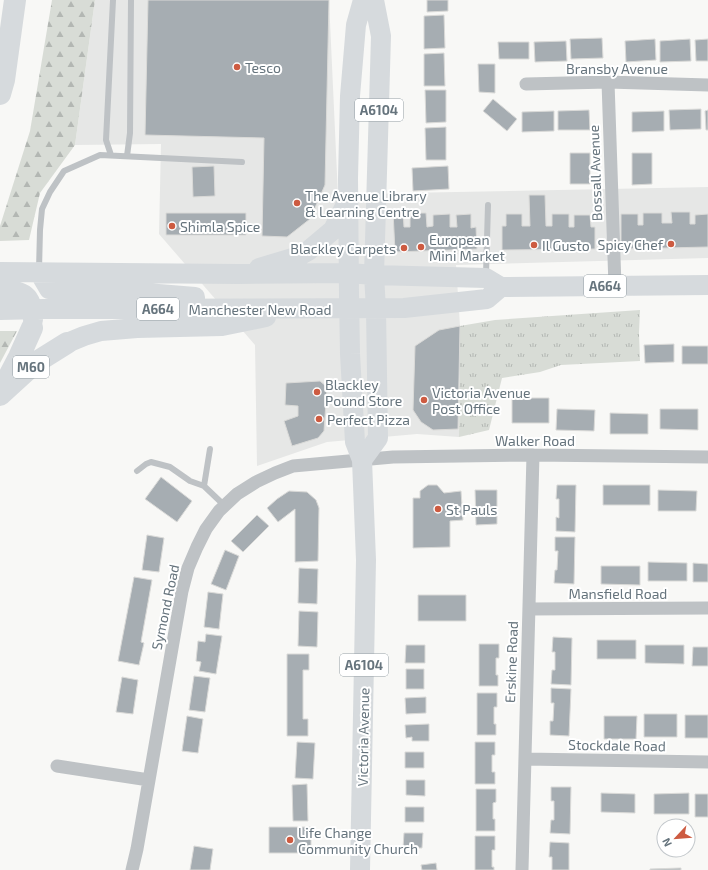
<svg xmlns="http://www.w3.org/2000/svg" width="708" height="870" viewBox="0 0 708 870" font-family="'Exo 2',sans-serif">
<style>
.built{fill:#e6e7e6}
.forest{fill:url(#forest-firs)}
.park{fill:url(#park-tufts)}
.building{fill:#a6adb2;stroke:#dadad8}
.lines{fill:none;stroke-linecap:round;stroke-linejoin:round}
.lane{stroke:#bec2c5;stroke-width:6}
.street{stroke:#bec2c5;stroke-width:13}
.primary{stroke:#d6dadd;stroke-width:20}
.highway{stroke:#d6dadd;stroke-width:22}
.poi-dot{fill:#cd5b41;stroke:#fff;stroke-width:1.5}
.labels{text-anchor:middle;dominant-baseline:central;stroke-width:4;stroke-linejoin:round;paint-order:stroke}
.shield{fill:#fff;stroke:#949ea4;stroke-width:1}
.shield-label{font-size:13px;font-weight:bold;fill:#66747d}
.poi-label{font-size:14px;fill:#66747d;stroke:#fff;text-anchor:start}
.street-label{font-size:14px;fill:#66747d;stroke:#fff}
</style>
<defs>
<pattern id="forest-firs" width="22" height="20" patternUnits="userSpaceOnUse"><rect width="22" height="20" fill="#d8dcd6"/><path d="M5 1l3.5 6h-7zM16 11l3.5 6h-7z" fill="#b3b7b3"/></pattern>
<pattern id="park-tufts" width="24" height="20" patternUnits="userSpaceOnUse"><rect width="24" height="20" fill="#d8dcd6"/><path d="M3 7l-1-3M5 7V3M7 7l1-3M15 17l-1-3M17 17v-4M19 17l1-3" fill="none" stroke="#b3b7b3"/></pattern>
</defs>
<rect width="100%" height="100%" fill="#f8f8f6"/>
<!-- built -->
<path class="built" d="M95 0H329L338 196 403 193 708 187V258L456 265 460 326 459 437 417 434 327 442 257 466 255 345 159 234 161 144 75 145Z"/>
<!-- forest -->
<path class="forest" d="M52 0H95L75 145 40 193 29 240 0 241V226L30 131Z
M0 331H17L0 363Z"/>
<!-- park -->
<path class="park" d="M640 310 639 333 640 361 561 365 540 372 502 378 489 430 459 437 460 326 495 320Z"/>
<!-- building -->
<path class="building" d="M148 0H329L325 185 310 219 287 237 262 236 264 138 145 135Z
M427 0H448V11L427 12Z
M444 15 445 48 424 49V16Z
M602 38 603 58 571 59 570 39Z
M655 39 656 60 626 62 625 41Z
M690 39 691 61 660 62V41Z
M708 39V61H696L695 40Z
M566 41 567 61 535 62 534 42Z
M498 42H529V59H499Z
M444 53 445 86H424V54Z
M478 64H495V93L479 92Z
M425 90H446V122L426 123Z
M493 99 517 119 507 131 483 111Z
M701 109V129L670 130 669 110Z
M589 110 590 130H558V111Z
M708 110V130H706L705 111Z
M554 111V131L522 132V112Z
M664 111V131L632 132V112Z
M446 127V160H426L425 128Z
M570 153H590V184H570Z
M632 153H652V184L632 185Z
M214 166 215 196 193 197 192 167Z
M448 166 449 189 413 191 412 168Z
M529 195H545L546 226H552V214H569V227H574V215H590L591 227H595V249L502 250V226H506V214H522V226H530Z
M393 211H403L404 227H410V213H426L427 227 433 226V215L450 214V227H457L456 215 471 214V228L476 227 477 249 395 252Z
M671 212H690V224H695V215L708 214V247L621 249V214H638V225H643V213H662V223H672Z
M166 213H246V235H166Z
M460 326 458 429 433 430 421 422 413 410 415 346 439 330Z
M674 344V362L645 363 644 345Z
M682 346H708V364H682Z
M320 381 327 387 324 431 318 438 292 446 284 421 298 416V406L285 405 286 383Z
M512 398H549V423H512Z
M557 409 595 410 594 431 556 430Z
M660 409H698V430L660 429Z
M610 413 648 414V434H610Z
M161 477 192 501 177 522 145 499Z
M428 485H437L444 493 461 491 463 520 450 521V547L413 548V498H420V491Z
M557 485H576L575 532 556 531V517L559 518V499H556Z
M603 485H650V505H603Z
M475 490H497V524L476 525Z
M658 490 697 491 696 511H658Z
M289 491 307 492 316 500 319 508 318 561 295 562V509L278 522 267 508 277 499Z
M257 515 269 526 243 552 231 541Z
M147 535 164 538 159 572 142 570Z
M555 537H575L574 584 554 583 555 570H557L558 551H555Z
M225 550 239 556 226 590 211 584Z
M648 562 687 563V581H648Z
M693 563 708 564V582H693Z
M601 566H640V585L601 584Z
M299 568 318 569 317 604 298 603Z
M134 577 152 580 141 642 144 643 139 665 118 661Z
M208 592 223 594 219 629 204 627Z
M418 595H466V621H418Z
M299 611 318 612 317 647 298 646Z
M206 634 222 636 216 674 199 671 201 662 196 661 198 641 205 642Z
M553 637 572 638 571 685 551 684 552 670H555V652H552Z
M597 640H636V659H597Z
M479 644H499V658H496V675H498V686H479Z
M406 645H425V663H405Z
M645 645H684V664L645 663Z
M693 647H708V666H692Z
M287 654H309V670H303V719H308V736H287Z
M406 669H424V689H406Z
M194 676 210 678 205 712 189 710Z
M122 677 138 680 133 714 116 712Z
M551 688 571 689 569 736 550 735V721H553L554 703H551Z
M477 693H497V707H494V724H496V735H477Z
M426 697V713L406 714 405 698Z
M644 714H677V737H644Z
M685 715H708V738H685Z
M187 716 203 719 198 753 182 751Z
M604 716H637L636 739H604Z
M429 724V741H412V737L406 738 405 725Z
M297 742 315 743 313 779 295 778Z
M475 742H495V755H492V772H495V784H475Z
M405 752H424V768H405Z
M406 780H425V796L406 795Z
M307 784 308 821H293L292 785Z
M551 787H571L570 834 550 833 551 820H554V801H551Z
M476 789H496V802L493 803V819H495V831H476Z
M601 793 635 794V813L601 812Z
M689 793V814H654V794Z
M695 794H708V817H695Z
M405 807H424V822H405Z
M269 827H311V853H269Z
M404 833H423L422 848H403Z
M475 836H495V850H492V867H494V870H475Z
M550 842 569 843V870H552V857H549Z
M194 846 213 849 210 870H190Z
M436 863 437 870H422L421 865Z
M681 868V870H650V869Z"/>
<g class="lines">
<!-- lane -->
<path class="lane" d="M111 155 106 140 113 0
M127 156 130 133 131 0
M39 270 40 230 42 209 50 192 64 171 100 155 242 162
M486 274 488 205
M210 449 204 486 225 506
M137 471 146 464 151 462 170 467 190 481 204 486"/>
<!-- street -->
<path class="street" d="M608 82 615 286
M526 84 608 82 708 85
M529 609 708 608
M525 759 708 762
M57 766 149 780
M132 870 137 849 182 591 188 568 197 547 206 529 219 511 237 494 256 482 275 473 293 466 393 457 533 455 708 457
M522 870 533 455"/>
<!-- primary -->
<path class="primary" d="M259 268 299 256 308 251 333 230 347 202
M0 272 238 274 349 273 374 275 486 278 501 287 708 285
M39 272 49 289 59 290H109L195 297
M0 290C24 290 33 295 33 320
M0 310 44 309 404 308 487 299 501 287
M67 343 84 336 101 331 137 328 222 326 266 317
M362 460 378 438 376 309 374 275 381 36 374 0
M360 870 366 560 362 460 355 442 350 354 349 294 348 178 350 96 356 25 363 0"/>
<!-- highway -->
<path class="highway" d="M0 94 4 80 15 0
M5 384 19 357 32 328
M0 395 35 363 67 343"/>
</g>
<!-- markers -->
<g class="poi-dot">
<circle cx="237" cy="67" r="4"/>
<circle cx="297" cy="203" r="4"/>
<circle cx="172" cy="226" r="4"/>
<circle cx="671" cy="244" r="4"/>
<circle cx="534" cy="245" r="4"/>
<circle cx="421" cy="247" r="4"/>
<circle cx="404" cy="248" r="4"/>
<circle cx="317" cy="392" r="4"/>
<circle cx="424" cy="400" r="4"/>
<circle cx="319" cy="419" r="4"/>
<circle cx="438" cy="509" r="4"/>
<circle cx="290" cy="840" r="4"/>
</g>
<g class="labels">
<!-- shield labels -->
<g class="shield">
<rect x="355" y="99" width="48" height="22" rx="3"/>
<rect x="584" y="275" width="42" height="22" rx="3"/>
<rect x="137" y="298" width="42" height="22" rx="3"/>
<rect x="13" y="356" width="36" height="22" rx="3"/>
<rect x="340" y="654" width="48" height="22" rx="3"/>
</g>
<g class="shield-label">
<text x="379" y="110">A6104</text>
<text x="605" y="286">A664</text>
<text x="158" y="309">A664</text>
<text x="31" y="367">M60</text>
<text x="364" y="665">A6104</text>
</g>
<!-- poi labels -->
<g class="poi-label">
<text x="245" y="67">Tesco</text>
<text x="305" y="195">The Avenue Library<tspan x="305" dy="16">&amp; Learning Centre</tspan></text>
<text x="180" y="226">Shimla Spice</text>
<text x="429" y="239">European<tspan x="429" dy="16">Mini Market</tspan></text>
<text x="663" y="244" text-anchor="end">Spicy Chef</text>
<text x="542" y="245">Il Gusto</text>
<text x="396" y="248" text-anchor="end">Blackley Carpets</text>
<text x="325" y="384">Blackley<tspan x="325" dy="16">Pound Store</tspan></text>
<text x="432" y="392">Victoria Avenue<tspan x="432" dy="16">Post Office</tspan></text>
<text x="327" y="419">Perfect Pizza</text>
<text x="446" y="509">St Pauls</text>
<text x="298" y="832">Life Change<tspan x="298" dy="16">Community Church</tspan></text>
</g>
<!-- street labels -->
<g class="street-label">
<text x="617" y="68">Bransby Avenue</text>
<text transform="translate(595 173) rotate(-92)">Bossall Avenue</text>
<text x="260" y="309">Manchester New Road</text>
<text x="535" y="440">Walker Road</text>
<text x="618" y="593">Mansfield Road</text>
<text transform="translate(165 607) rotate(-78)">Symond Road</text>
<text transform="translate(511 662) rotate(-88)">Erskine Road</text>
<text transform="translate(363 737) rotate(-89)">Victoria Avenue</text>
<text transform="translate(617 745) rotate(1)">Stockdale Road</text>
</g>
</g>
<!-- north arrow -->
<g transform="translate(676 838) rotate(244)"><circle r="19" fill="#ffffff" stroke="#c2c7cb"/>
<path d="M0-3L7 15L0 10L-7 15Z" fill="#cd5b41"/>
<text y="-6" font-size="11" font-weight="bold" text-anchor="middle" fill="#66747d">N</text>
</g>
</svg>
